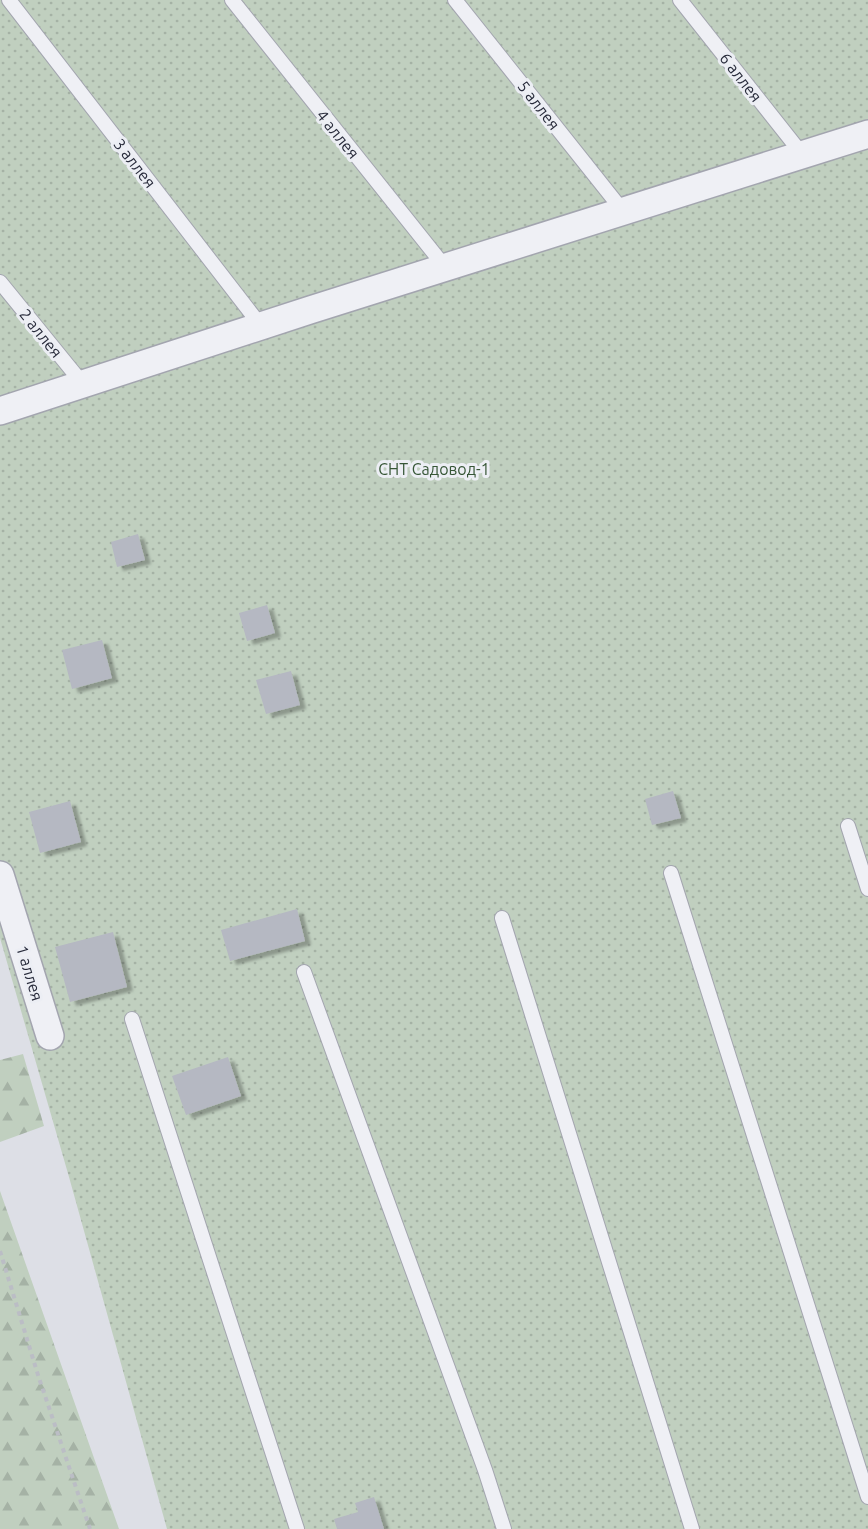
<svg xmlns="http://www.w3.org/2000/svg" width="868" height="1529" viewBox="0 0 868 1529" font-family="Ubuntu,sans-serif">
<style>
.forest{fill:url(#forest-firs)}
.park{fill:url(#park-dots)}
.building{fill:#b5b8c2;filter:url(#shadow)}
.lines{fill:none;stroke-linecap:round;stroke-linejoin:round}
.service-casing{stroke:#a3a5af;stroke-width:16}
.minor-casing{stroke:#a3a5af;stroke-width:30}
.path{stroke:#bbbdc5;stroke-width:4;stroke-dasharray:4.5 4.5;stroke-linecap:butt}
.service{stroke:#eff0f5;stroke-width:14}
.minor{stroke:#eff0f5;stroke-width:27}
.labels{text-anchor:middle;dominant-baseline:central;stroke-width:6;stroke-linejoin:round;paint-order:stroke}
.street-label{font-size:16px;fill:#282b3b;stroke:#eceef4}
.park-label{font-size:16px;fill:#365636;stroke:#eceef4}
</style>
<defs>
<pattern id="forest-firs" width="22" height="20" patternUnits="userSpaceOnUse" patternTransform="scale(1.5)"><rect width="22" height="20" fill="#c0cfbf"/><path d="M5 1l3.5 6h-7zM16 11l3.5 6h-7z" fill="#a5b2a5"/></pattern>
<pattern id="park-dots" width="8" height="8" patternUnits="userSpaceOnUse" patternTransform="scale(1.5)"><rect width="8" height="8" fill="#c0cfbf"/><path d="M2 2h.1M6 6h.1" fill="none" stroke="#a5b2a5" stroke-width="1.8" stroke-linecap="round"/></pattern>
<filter id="shadow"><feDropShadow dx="6" dy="4" stdDeviation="1.5" flood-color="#0004"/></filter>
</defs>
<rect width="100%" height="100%" fill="#dddfe6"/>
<!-- forest -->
<path class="forest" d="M23 1054 44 1126 0 1142V1060Z
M0 1191 119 1529H0Z"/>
<!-- park -->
<path class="park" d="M0 0H868V1529H167L69 1177 0 938Z"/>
<!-- building -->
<path class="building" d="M138 534 145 560 117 567 111 542Z
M267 605 275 633 247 641 239 613Z
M102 640 112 678 72 689 62 650Z
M291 671 300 705 266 714 256 680Z
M673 791 681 818 652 825 645 799Z
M70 801 81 842 40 853 29 812Z
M297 909 305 941 230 961 221 930Z
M113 932 127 987 70 1002 55 947Z
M228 1057 241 1096 186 1115 172 1076Z
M374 1497 384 1529H337L334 1519 358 1512 355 1503Z"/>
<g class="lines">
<defs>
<path id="service" d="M9 0 261 326
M232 0 445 267
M455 0 623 211
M680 0 802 154
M0 282 83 384
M848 826 868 889
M671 873 868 1497
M502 918 692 1529
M304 972 485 1470 504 1529
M132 1019 297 1529"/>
<path id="minor" d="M0 411 310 310 868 134
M0 875 50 1036"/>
</defs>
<!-- service casing -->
<use href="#service" class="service-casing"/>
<!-- minor casing -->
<use href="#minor" class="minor-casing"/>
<!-- path -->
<path class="path" d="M0 1251 38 1375 90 1529"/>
<!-- service -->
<use href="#service" class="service"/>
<!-- minor -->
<use href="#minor" class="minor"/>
</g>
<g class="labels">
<!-- street labels -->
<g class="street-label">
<text transform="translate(741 77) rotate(52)">6 аллея</text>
<text transform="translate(539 105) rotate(52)">5 аллея</text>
<text transform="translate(338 134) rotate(51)">4 аллея</text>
<text transform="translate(135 163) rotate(52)">3 аллея</text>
<text transform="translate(41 333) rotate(51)">2 аллея</text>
<text transform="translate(30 973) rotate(73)">1 аллея</text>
</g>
<!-- park labels -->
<g class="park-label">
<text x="434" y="469">СНТ Садовод-1</text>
</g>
</g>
</svg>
